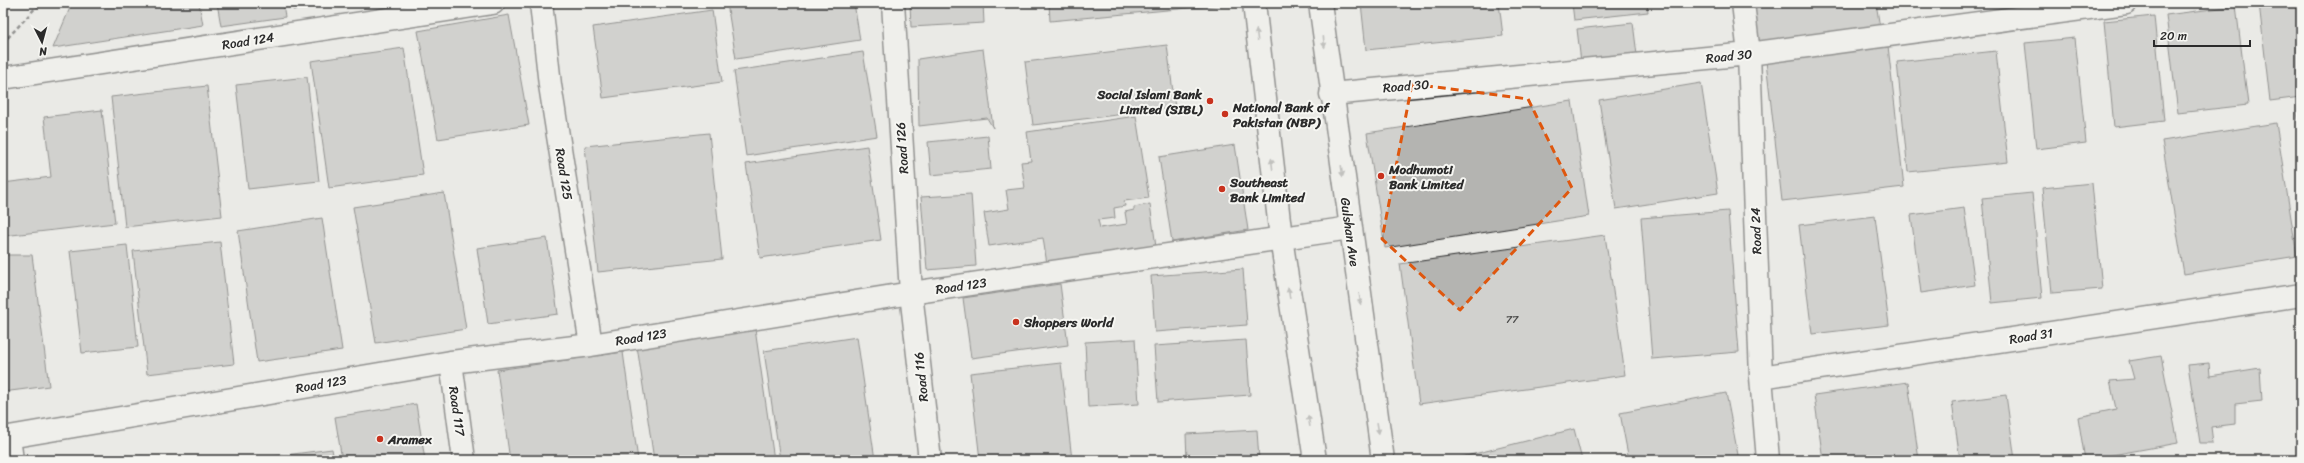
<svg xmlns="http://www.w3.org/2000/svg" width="2304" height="463" viewBox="0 0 2304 463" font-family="Sriracha,sans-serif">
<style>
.building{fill:#b4b4b1;stroke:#2b2b2b}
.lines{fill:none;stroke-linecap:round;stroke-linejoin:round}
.minor-casing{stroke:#2b2b2b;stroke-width:25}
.major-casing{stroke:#2b2b2b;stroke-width:25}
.path{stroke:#2b2b2b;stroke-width:2.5;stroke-dasharray:4 3;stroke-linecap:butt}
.minor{stroke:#f6f6f2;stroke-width:22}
.major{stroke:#f6f6f2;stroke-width:22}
.oneway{fill:#90908e}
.marked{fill:none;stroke:#df570e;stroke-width:3;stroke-dasharray:8 5;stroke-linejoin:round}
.poi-dot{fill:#c8321e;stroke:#f6f6f2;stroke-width:1.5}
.labels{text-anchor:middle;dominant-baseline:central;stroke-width:4;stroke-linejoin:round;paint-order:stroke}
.number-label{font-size:11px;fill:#4d4d4c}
.street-label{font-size:13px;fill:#2b2b2b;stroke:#f6f6f2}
.poi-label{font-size:13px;font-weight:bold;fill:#2b2b2b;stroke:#f6f6f2;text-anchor:start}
</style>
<rect width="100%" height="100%" fill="#eaeae6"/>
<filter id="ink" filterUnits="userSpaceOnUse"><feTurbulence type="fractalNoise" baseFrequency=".025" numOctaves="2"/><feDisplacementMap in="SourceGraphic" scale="8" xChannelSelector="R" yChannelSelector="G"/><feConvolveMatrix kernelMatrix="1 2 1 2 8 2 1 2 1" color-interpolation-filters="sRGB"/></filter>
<g filter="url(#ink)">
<!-- building -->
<path class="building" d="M72 3H199L203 25 53 48Z
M217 3H283L285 17 221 26Z
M291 3H329L293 10Z
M727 3H854L860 40 736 59Z
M910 3H983L984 23 911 27Z
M1049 3H1242L1050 21Z
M1361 3H1499L1503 36 1366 50Z
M1572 3H1647L1648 12 1574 20Z
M1749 3H1876L1880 28 1755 48Z
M2259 3H2301V97L2270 101Z
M2236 6 2248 105 2178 113 2166 15Z
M712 10 722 82 603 98 593 27Z
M509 15 529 125 438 139 418 31Z
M2154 16 2164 121 2114 127 2104 21Z
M1633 23 1637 55 1581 62 1577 29Z
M2075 38 2086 143 2036 149 2025 43Z
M1167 45 1175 108 1033 125 1025 62Z
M1888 46 1904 187 1782 201 1766 61Z
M404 48 423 175 329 188 311 61Z
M983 49 993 128 987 118 919 126 918 59Z
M1996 51 2008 162 1908 172 1897 62Z
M863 52 877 136 746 156 734 71Z
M307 77 319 181 248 189 236 85Z
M1701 83 1718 193 1616 209 1599 100Z
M207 86 222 216 125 227 111 97Z
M1572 101 1589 216 1385 248 1367 133Z
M102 110 115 223 3 236V183L51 177 44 117Z
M2301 111V141L2297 112Z
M1136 116 1149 198 1124 201 1125 206 1114 208 1115 218 1098 220 1100 228 1127 224 1125 212 1134 210V207L1150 204 1156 247 1047 264 1043 238 989 246 984 213 1009 209 1006 190 1025 188 1021 162 1031 161 1027 132Z
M2276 123 2297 256 2184 274 2162 141Z
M709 133 722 259 598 272 585 146Z
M988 136 991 169 931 175 928 142Z
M1235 145 1248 230 1172 242 1159 157Z
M867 146 881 240 760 258 746 164Z
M2092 183 2102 289 2052 293 2042 188Z
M444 193 466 329 376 343 353 207Z
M2032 193 2042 298 1992 303 1982 198Z
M971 194 976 266 927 270 921 197Z
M1964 208 1975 285 1921 293 1911 215Z
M1728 211 1739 352 1652 359 1641 218Z
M1875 216 1889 325 1812 334 1799 225Z
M322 218 342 350 257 362 238 231Z
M1605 235 1625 375 1419 404 1400 264Z
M547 238 558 314 488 324 477 248Z
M220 242 234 364 147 374 133 251Z
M127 245 138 347 82 353 70 251Z
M3 255H32L49 386 3 392Z
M1243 269 1247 325 1155 332 1151 276Z
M1060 284 1068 345 971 358 963 298Z
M755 329 774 460H654L637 346Z
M857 337 875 460H780L764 351Z
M1135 339 1139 404 1088 407 1085 342Z
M1246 340 1250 395 1158 402 1154 346Z
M623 352 638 460H510L497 370Z
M2161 356 2178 443 2085 460 2078 417 2116 409 2110 381 2134 379 2129 361Z
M1061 363 1072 460H980L970 373Z
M2209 363 2210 376 2260 368 2262 401 2235 404V424L2211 427 2213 443H2200L2188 365Z
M1908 382 1919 460H1823L1814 395Z
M1726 393 1739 460H1629L1620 413Z
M2006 395 2015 460H1960L1952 402Z
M416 404 425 460H342L335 417Z
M1574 429 1582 460H1454V459Z
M1257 430 1259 460H1187L1186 434Z
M332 449 334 460H247Z
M143 456 144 460H114Z"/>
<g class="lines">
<defs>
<path id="minor" d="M541 3 550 85 591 345
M893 3 911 293 930 460
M1743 3 1749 54 1761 377 1768 460
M3 78 493 3
M1331 94 1749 54 2126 3
M451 362 464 460
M1761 377 2301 295
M3 438 451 362 591 345 911 293 1350 228
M9 438 12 460"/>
<path id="major" d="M1254 3 1281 238 1315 460
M1320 3 1383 460"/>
</defs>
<!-- minor casing -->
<use href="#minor" class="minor-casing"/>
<!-- major casing -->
<use href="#major" class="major-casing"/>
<!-- path -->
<path class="path" d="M3 43 40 3"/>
<!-- minor -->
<use href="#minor" class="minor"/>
<!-- major -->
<use href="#major" class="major"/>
</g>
<!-- one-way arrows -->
<defs><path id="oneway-solid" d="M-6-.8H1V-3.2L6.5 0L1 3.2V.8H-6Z"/></defs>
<g class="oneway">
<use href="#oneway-solid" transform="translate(1257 35) rotate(-97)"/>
<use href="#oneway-solid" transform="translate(1324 42) rotate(83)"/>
<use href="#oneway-solid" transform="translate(1272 164) rotate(-97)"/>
<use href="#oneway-solid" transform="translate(1342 171) rotate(82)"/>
<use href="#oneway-solid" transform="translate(1289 293) rotate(-99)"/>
<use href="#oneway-solid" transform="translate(1360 299) rotate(82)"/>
<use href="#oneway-solid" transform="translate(1309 421) rotate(-99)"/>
<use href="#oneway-solid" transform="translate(1378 428) rotate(81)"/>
</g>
</g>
<!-- marked area -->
<path d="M0 0H2304V463H0ZM1412 84 1528 99 1572 188 1460 310 1382 239Z" fill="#eaeae6" fill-opacity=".55" fill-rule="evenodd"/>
<path class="marked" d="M1412 84 1528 99 1572 188 1460 310 1382 239Z"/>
<!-- markers -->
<g class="poi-dot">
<circle cx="1210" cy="101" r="4"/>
<circle cx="1225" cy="114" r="4"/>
<circle cx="1381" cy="176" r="4"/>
<circle cx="1222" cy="189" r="4"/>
<circle cx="1016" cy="322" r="4"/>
<circle cx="380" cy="439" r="4"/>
</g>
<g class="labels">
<!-- number labels -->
<g class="number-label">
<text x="1512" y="319">77</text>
</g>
<!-- street labels -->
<g class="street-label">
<text transform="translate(248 41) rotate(-9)">Road 124</text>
<text transform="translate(1729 56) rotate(-6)">Road 30</text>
<text transform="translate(1406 86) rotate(-5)">Road 30</text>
<text transform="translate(902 148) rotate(-94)">Road 126</text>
<text transform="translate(564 174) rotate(81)">Road 125</text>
<text transform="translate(1756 231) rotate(-92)">Road 24</text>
<text transform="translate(1350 232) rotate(82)">Gulshan Ave</text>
<text transform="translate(961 286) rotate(-8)">Road 123</text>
<text transform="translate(2031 336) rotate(-9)">Road 31</text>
<text transform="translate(641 337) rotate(-9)">Road 123</text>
<text transform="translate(921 377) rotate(-96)">Road 116</text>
<text transform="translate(321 384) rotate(-10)">Road 123</text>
<text transform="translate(457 411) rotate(82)">Road 117</text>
</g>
<!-- poi labels -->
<g class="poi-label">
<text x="1202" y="94" text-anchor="end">Social Islami Bank<tspan x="1202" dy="15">Limited (SIBL)</tspan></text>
<text x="1233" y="107">National Bank of<tspan x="1233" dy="15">Pakistan (NBP)</tspan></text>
<text x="1389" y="169">Modhumoti<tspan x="1389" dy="15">Bank Limited</tspan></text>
<text x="1230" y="182">Southeast<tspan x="1230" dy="15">Bank Limited</tspan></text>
<text x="1024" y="322">Shoppers World</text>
<text x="388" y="439">Aramex</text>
</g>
</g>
<!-- margin -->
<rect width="2304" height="463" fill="none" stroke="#f6f6f2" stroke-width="16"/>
<rect x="8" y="8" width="2288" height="447" fill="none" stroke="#2b2b2b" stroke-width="1.5" filter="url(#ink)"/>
<!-- north arrow -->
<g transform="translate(42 42) rotate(174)" stroke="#f6f6f2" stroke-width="3" paint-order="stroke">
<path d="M0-3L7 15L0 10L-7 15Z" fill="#2b2b2b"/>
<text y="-6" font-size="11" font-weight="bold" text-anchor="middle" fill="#2b2b2b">N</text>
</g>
<!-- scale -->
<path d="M2154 40v6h96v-6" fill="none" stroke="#2b2b2b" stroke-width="2"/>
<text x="2160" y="40" font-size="12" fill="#2b2b2b" stroke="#f6f6f2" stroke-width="3" paint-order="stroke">20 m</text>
</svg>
